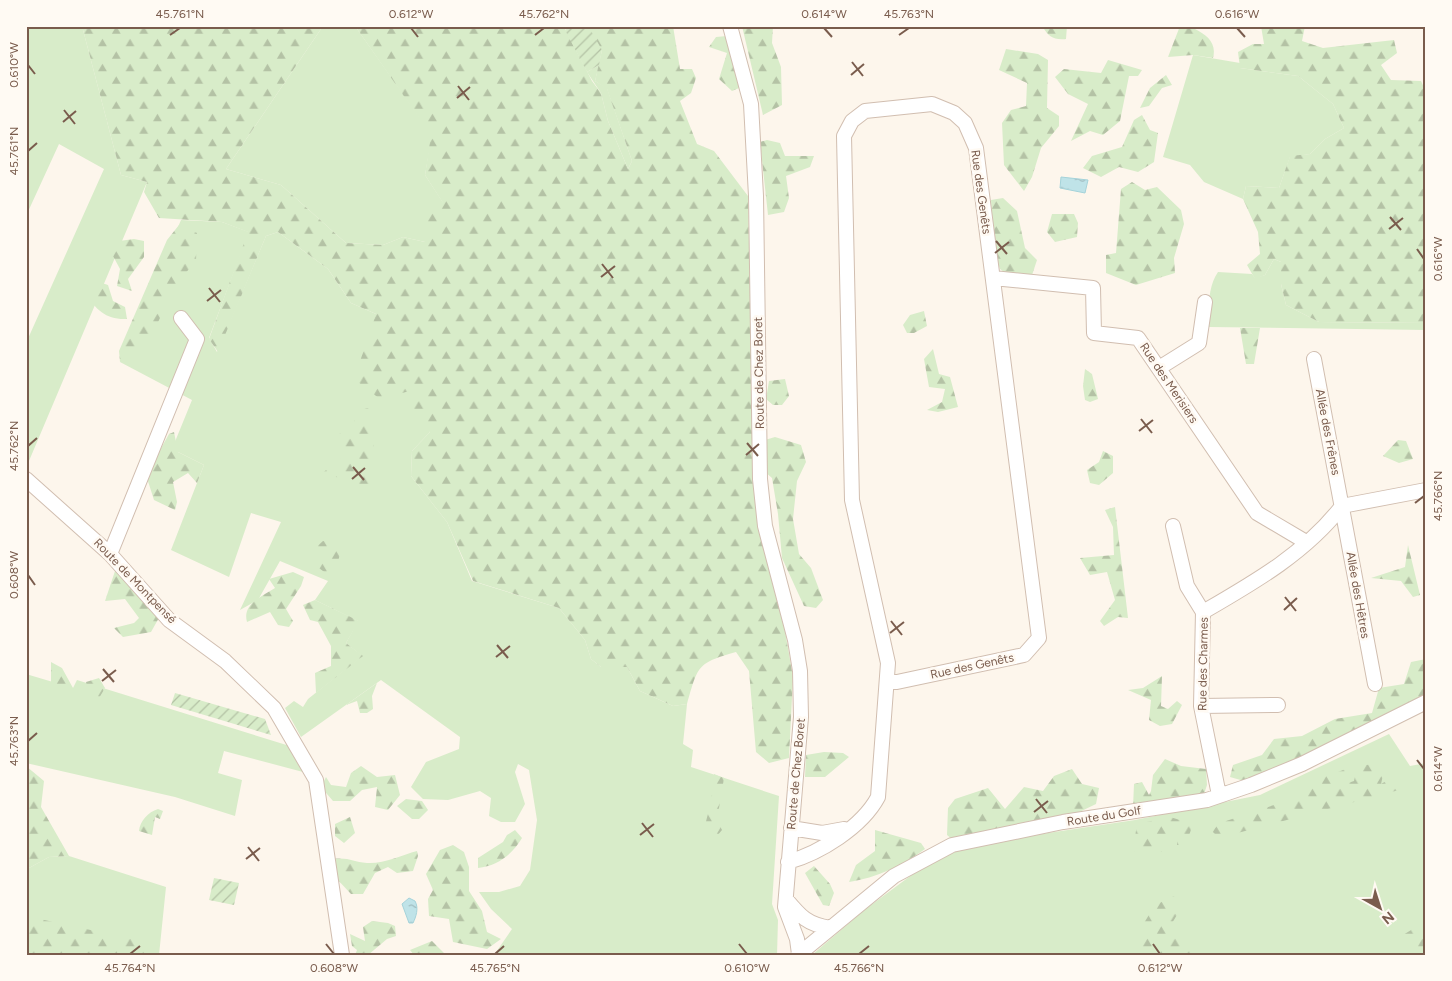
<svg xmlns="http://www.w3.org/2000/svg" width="1452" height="981" viewBox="0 0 1452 981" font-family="Figtree,sans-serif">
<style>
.grass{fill:#d8ecc9}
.forest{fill:url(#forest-firs);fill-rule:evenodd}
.garden{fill:url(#garden-furrows)}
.water{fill:url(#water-ripples);stroke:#a5d3da}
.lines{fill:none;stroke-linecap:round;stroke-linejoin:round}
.minor-casing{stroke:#d1beb0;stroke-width:16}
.minor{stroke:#fff;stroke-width:14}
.ticks{fill:none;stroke:#7a5c4d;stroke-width:2}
.labels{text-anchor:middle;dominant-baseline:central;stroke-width:5;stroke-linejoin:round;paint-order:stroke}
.street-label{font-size:12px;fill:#7a5c4d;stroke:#fffaf3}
.neatline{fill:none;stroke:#7a5c4d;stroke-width:2}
.ticks-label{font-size:12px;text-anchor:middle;fill:#7a5c4d}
</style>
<defs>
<pattern id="forest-firs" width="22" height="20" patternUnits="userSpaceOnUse" patternTransform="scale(1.25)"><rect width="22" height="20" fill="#d8ecc9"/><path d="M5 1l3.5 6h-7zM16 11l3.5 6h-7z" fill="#b4c2a5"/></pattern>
<pattern id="garden-furrows" width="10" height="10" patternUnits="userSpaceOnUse" patternTransform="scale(1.25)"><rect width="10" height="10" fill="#d8ecc9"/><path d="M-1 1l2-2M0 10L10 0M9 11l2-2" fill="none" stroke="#b4c2a5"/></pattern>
<pattern id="water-ripples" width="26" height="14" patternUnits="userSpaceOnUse" patternTransform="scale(1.25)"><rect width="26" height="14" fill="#bfe3e8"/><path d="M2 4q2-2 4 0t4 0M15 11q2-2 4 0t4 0" fill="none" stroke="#a0bbbe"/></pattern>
</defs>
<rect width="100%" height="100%" fill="#fdf6ec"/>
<!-- grass -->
<path class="grass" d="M26 26H82L121 175 147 182 26 468V343L104 169 59 144 26 216Z
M323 26H355L432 135 425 175 444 204 425 242 403 237 383 245 346 243 281 185 226 169Z
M1193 55 1240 63V68L1298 76 1333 104 1344 128 1325 139 1310 154 1290 157 1279 188 1246 186 1243 199 1204 182 1190 165 1163 157Z
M599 65 595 81 607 88 632 161 628 169 608 121 601 93 587 72Z
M181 220 222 222 249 232 209 338 217 352 266 236 278 232 328 269 351 303 376 314 417 388 430 432 412 451 411 476 447 522 472 581 559 608 585 640 591 659 601 667H627L640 691 673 706 687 704 683 744 693 750 691 767 779 796 772 904 778 920 777 955H494L512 929 491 909 479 892H499L520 886 530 870 537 820 529 770 518 764 515 772 525 804 515 822H501L489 816 491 798 480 791 448 800 423 799 411 787 426 762 459 749 460 737 381 680 301 737 285 708 294 701 303 707 308 699 362 656 346 643 358 621 315 600 328 581 280 561 258 600 240 610 281 522 251 513 229 577 171 550 204 465 172 449 192 400 120 362Z
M1274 259 1281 262V284L1286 305 1319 322 1426 323V330L1209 327C1209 309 1207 288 1218 272L1252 274 1255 278 1265 275Z
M26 674 73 688 77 680 293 747 303 772 224 751 218 773 242 780 235 816 175 797 26 763Z
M1389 734 1410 766 1426 763V955H812L863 911 913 874 956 851 1021 837 1135 820 1260 795Z
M69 856 166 887 159 955H26V884L29 882V868L49 857Z"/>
<!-- forest -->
<path class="forest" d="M82 26H323L226 169 281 185 346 243 383 245 403 237 425 242V216L443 203 425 175 431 135 355 26H673L680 69H692L696 78 691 93 680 101 697 144 714 151 748 196 753 434 765 440 775 437 801 445 806 462 797 481 793 519 799 554 811 568 823 600 816 608 804 606 782 558 778 514 772 478 756 464 793 677 789 758 769 763 756 752 749 671 736 652C696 663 698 667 687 704L673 706 640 691 627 667H601L591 659 585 640 559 608 473 581 447 522 411 476 412 451 430 432 410 411 417 389 380 399 354 379 376 314 351 303 328 269 278 232 266 236 218 352 209 339 248 232 222 222 159 218 144 192 147 182 121 175ZM565 29 602 50 595 81 607 89 632 161 628 169 608 121 601 93 592 81Z
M742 26H773L772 43 781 67 782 105 763 115Z
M1042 26H1067L1066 39C1053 40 1049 37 1042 26Z
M1180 26H1195V29C1207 35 1217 43 1213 58L1193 55 1168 57Z
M1261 26H1305L1302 41 1323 48 1394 40 1397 53 1381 65 1391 80 1421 81 1426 92V323L1319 322 1286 305 1281 284V262L1274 259 1265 275 1255 279 1247 265 1260 254 1258 232 1243 199 1246 186 1279 188 1290 156 1310 154 1325 139 1344 128 1333 104 1298 76 1240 68 1238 52 1253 44H1264Z
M727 36 739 88 732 91 719 79 727 53 709 47 716 37Z
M1006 49 1038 54 1048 60 1047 108 1059 116V126L1041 148 1032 177 1024 191 1004 165 1002 123 1011 110 1026 106 1027 83 999 70Z
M1108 60 1142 70 1138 76H1129L1120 121 1103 135 1090 131 1071 141 1088 104 1068 94 1055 77 1064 69 1101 73Z
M1166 75 1172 85 1162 88 1149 106 1140 108 1150 88Z
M1142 115 1150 130 1158 133 1154 162 1138 172 1119 167 1101 177 1083 168 1092 156 1122 147 1134 120Z
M767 140 780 143 785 156H814L810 167 786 176 789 198 784 212 768 215 760 142Z
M1132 182 1145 190 1157 187 1181 210 1184 224 1174 258 1175 273 1136 285 1106 273V255L1116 253 1121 189Z
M1003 198 1017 211 1025 248 1037 260 1032 275 1011 277 1000 269 994 251 991 200Z
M1052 214H1074L1078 223 1077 237 1055 242 1047 232Z
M179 225 197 233 196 261 176 284 151 337 120 362 119 351 167 240Z
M134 239 144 241V257L128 279 132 291 117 286 120 269 113 256 119 241Z
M99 282 108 285 113 301 125 307 127 319C106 320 97 310 85 294Z
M924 311 927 326 914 333H907L903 325 910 315Z
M1240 328H1260L1254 364H1246Z
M933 349 939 374 950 377 958 407 938 412 927 410 942 402 945 389 929 387 924 359Z
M1085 369 1092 374 1098 399 1090 402 1085 400 1083 386Z
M785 379 789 396 782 405H773L766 399 769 381Z
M369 408 374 451 363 469 375 484 362 500 346 479 321 474 342 458 329 436 354 431 355 411Z
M174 432 178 452 204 465 197 483 188 473 173 482 177 502 175 510 154 500 146 475 169 434Z
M1398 440 1406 441 1413 459 1399 463 1383 456Z
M1103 451 1113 456V473L1099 485 1090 483 1087 470 1099 462Z
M1115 507 1128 618 1118 617 1104 626 1100 621 1115 600 1107 572 1090 575 1080 558 1114 555 1113 527 1105 510Z
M323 541 330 542 340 554 336 569 330 576 316 566 313 550Z
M1408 545 1420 595 1413 597 1401 581 1371 578 1405 567Z
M116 568 160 616 151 632 123 637 114 628 134 623 139 618 125 599 105 601Z
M293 572 304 577 301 586 286 609 293 621 289 627 278 625 270 612 247 622C242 604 261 597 275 588L269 579Z
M315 600 359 621 346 643 363 656 316 693 315 673 331 666V646L318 622 310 620 303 605Z
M1426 659V702L1251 783 1230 777 1233 765 1262 755 1274 739 1302 736 1335 719 1372 713 1379 688 1404 684 1411 662Z
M51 662 62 668 73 688 62 693 51 685Z
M1162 676 1161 706 1168 709 1177 701 1182 705 1172 724 1160 726 1149 720 1151 700 1128 690 1143 688Z
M99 678 105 688 99 698 90 697 86 682Z
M377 683 372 696 373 709 367 713H360L357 701 346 705Z
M824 752 843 753 849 757 825 777H805L806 755Z
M1165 759 1181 766 1206 769 1207 785 1204 794 1133 807 1134 784 1142 782 1149 795 1151 791 1153 775Z
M1383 763 1385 766 1381 784 1397 775 1399 790 1219 838 1212 831 1220 823 1289 800 1324 777 1346 769 1345 784 1354 781 1357 766Z
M26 766 44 781 41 807 69 856 49 857 29 868V882L26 884Z
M361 766 377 777 395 775 400 795 388 810 375 807 377 787 362 790 350 801H333L321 787 326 777 331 785 346 787 351 773Z
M1072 769 1082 784 1099 788 1096 804 1069 817 953 840 947 835 948 808 955 799 988 788 1005 809 1024 787 1043 791 1054 776Z
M714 774 724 778 717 820 722 830 717 836 702 837 711 802Z
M406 799 422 801 428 810 419 819H412L397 806Z
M158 809 163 811 160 819 155 817 152 835 139 831C140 821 148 812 158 809Z
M350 817 355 833 344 843 335 836V824Z
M1170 817 1193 824 1186 844 1177 845V837L1167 835 1165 851 1139 855 1133 850 1137 824Z
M515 830 522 838C512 855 497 866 478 868V858L503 842 507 835Z
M875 830 921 843 925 849C904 865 876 878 849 882L856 865 875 851Z
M453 845 464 852 469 867V891L482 911 487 932 501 939 487 949 453 942 449 919 429 916 428 899 433 890 426 874 440 850Z
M417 851 418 856 413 871 397 873 388 867 375 873 363 894H351L336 878 333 859C349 857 353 862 367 863 384 864 402 855 417 851Z
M814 866 830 884 834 893 829 906 823 905 805 873Z
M1174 896 1180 910 1169 928 1190 938 1199 952 1197 955H1139L1144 923 1155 905Z
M26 916 132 939 146 955H26Z
M372 921 388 923 395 926 396 936 387 939 368 955H355L357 950 352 946 350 934 365 941 363 927Z
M1416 927 1425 938 1423 947H1412L1405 942 1403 935Z
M432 941 446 955H414L410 950Z"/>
<!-- garden -->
<path class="garden" d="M579 27 590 29 602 50 599 65 587 72 565 30Z
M175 693 265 719 271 735 171 705Z
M214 878 239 883 234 905 209 900Z"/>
<!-- water -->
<path class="water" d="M1061 177 1088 180 1085 193 1060 188Z
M409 898 415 901C419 908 416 917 413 923H409L402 904Z"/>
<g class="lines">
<defs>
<path id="minor" d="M730 26 751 104 756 196 760 479 765 526 795 640 800 671 801 717 785 907 797 939 799 954
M993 278 1093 288 1094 333 1138 338 1257 513 1306 542
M1314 359 1375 684
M1159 368 1199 343 1205 302
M26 479 110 554 169 620 225 661 274 708 316 780 342 955
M1173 526 1187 586 1203 612
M110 554 197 339 181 318
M1201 706 1278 705
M1219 795 1201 706 1203 612C1253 583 1306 553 1342 506L1426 490
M791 828 822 833 844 829
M788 862C820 853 862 827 878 797L888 663 852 500 844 136 852 121 865 111 932 104 954 113 965 123 976 148 1039 638 1024 655 897 682H888
M786 899C801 917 807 924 830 928
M798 955 894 876 952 845 1063 822 1207 800 1251 785 1302 764 1426 702"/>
</defs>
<!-- minor casing -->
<use href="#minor" class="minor-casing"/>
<!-- minor -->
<use href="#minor" class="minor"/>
</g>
<!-- ticks -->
<path class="ticks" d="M411 28 418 37M824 28 832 37M1237 28 1245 37M170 35 180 28M535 35 544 28M899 35 909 28M852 62 863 76M28 65 35 74M851 75 864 64M458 86 469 100M457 98 470 87M64 110 75 124M63 122 76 111M28 151 37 143M1390 217 1401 230M1389 229 1403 218M996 241 1007 254M1417 249 1424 259M995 253 1009 242M602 264 613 278M601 277 615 266M209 288 220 302M207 301 221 290M1141 419 1152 433M1139 431 1153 420M747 443 758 456M28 446 37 438M746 455 759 444M353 467 364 480M352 479 365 468M1415 503 1424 496M28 575 35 585M1285 597 1296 611M1284 610 1297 598M891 621 902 635M890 633 904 622M497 645 508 658M496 657 510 646M103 669 114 682M102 681 116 670M28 741 37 733M1417 760 1424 769M1036 799 1047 813M1034 812 1048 801M642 823 653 837M640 835 654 824M248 847 259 861M246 859 260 848M326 944 334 954M739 944 747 954M1153 944 1160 954M130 954 140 946M495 954 504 946M859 954 869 946"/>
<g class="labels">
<!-- street labels -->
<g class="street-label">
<text transform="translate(981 192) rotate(82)">Rue des Genêts</text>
<text transform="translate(759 373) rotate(-91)">Route de Chez Boret</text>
<text transform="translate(1169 383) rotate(56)">Rue des Merisiers</text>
<text transform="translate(1328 432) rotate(79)">Allée des Frênes</text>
<text transform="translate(135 581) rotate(46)">Route de Montpensé</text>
<text transform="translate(1358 595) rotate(80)">Allée des Hêtres</text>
<text transform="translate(1203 664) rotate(-89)">Rue des Charmes</text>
<text transform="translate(972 666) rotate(-12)">Rue des Genêts</text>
<text transform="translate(796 774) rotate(-85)">Route de Chez Boret</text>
<text transform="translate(1104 816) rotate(-9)">Route du Golf</text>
</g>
</g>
<!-- border -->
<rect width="1452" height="981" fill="none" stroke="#fffaf3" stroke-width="55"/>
<!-- north arrow -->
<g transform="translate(1380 908) rotate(141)" stroke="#fffaf3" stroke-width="4" paint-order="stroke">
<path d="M0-4L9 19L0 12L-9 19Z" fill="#7a5c4d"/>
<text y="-8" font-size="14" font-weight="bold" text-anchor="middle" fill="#7a5c4d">N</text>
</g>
<rect x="28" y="28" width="1396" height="926" class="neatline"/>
<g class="ticks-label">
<text x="180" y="18">45.761°N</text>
<text x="411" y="18">0.612°W</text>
<text x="544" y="18">45.762°N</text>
<text x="824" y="18">0.614°W</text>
<text x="909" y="18">45.763°N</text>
<text x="1237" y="18">0.616°W</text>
<text transform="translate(14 65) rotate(-90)" y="4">0.610°W</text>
<text transform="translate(14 151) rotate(-90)" y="4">45.761°N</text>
<text transform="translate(1438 259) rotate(-90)" y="4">0.616°W</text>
<text transform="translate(14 446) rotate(-90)" y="4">45.762°N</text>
<text transform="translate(1438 496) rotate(-90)" y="4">45.766°N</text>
<text transform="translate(14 575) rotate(-90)" y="4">0.608°W</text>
<text transform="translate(14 741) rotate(-90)" y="4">45.763°N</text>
<text transform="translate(1438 769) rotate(-90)" y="4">0.614°W</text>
<text x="130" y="972">45.764°N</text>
<text x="334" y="972">0.608°W</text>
<text x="495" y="972">45.765°N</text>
<text x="747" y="972">0.610°W</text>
<text x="859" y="972">45.766°N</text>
<text x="1160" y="972">0.612°W</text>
</g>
</svg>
